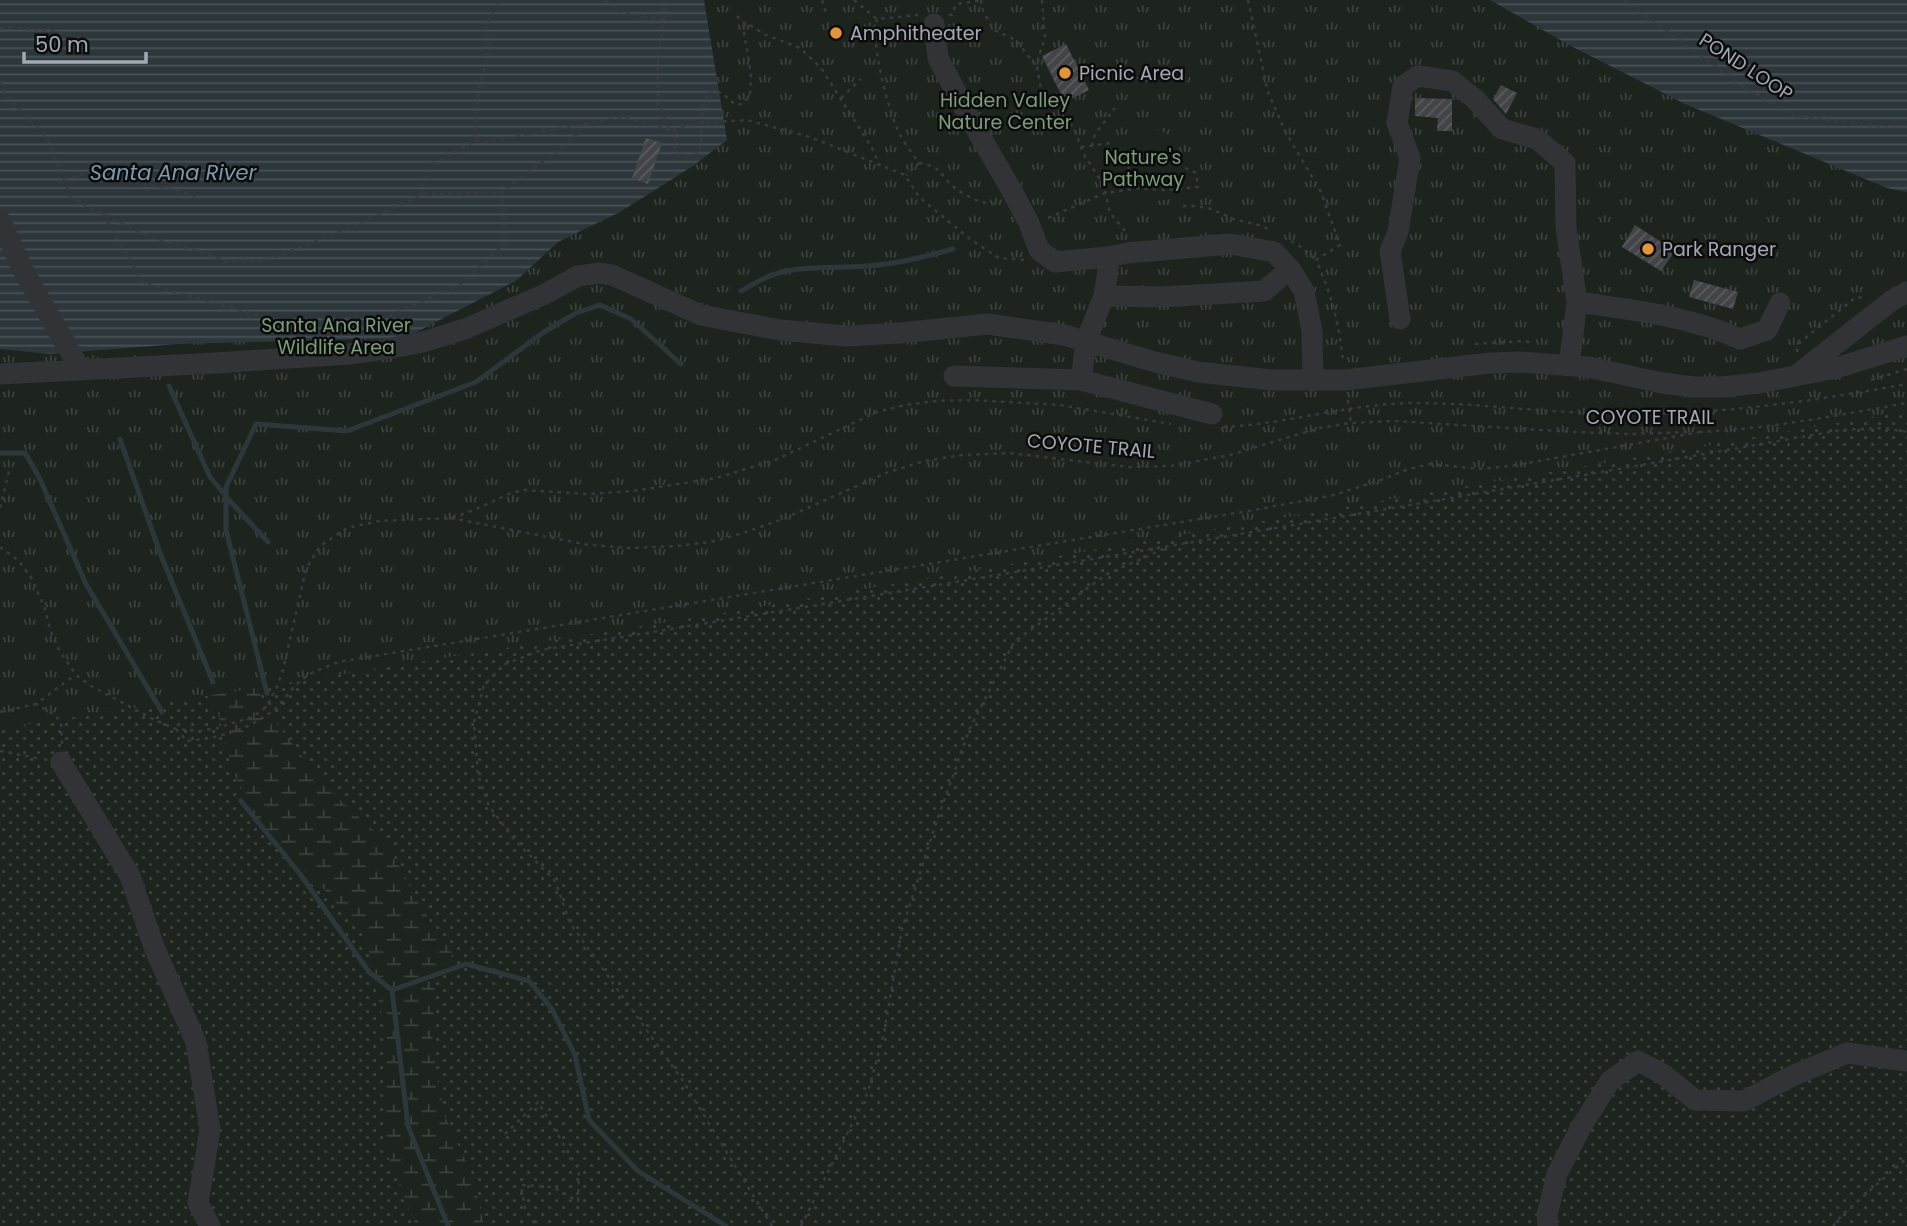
<svg xmlns="http://www.w3.org/2000/svg" width="1907" height="1226" viewBox="0 0 1907 1226" font-family="Poppins,sans-serif">
<style>
.grass{fill:url(#grass-dots)}
.wetland{fill:url(#wetland-marsh)}
.park{fill:url(#park-tufts)}
.garden{fill:#1d241e}
.water{fill:url(#water-rules)}
.lines{fill:none;stroke-linecap:round;stroke-linejoin:round}
.stream{stroke:#2d373b;stroke-width:5}
.building{fill:url(#building-hatch)}
.path{stroke:#383a3e;stroke-width:2.5;stroke-dasharray:3.5 5;stroke-linecap:butt}
.minor{stroke:#323337;stroke-width:21}
.poi-dot{fill:#e39538;stroke:#0c0c0d;stroke-width:2.5}
.labels{text-anchor:middle;dominant-baseline:central;stroke-width:5;stroke-linejoin:round;paint-order:stroke}
.poi-label{font-size:19px;fill:#a3a9b2;stroke:#0c0c0d;text-anchor:start}
.street-label{font-size:19px;fill:#a3a9b2;stroke:#0c0c0d}
.park-label{font-size:19px;fill:#7d9c7b;stroke:#0c0c0d}
.water-label{font-size:21px;font-style:italic;fill:#7c9aab;stroke:#0c0c0d}
</style>
<defs>
<pattern id="grass-dots" width="8" height="8" patternUnits="userSpaceOnUse" patternTransform="scale(1.75)"><rect width="8" height="8" fill="#1d241e"/><path d="M2 2h.1M6 6h.1" fill="none" stroke="#3b413c" stroke-width="1.8" stroke-linecap="round"/></pattern>
<pattern id="wetland-marsh" width="20" height="14" patternUnits="userSpaceOnUse" patternTransform="scale(1.75)"><rect width="20" height="14" fill="#1d241e"/><path d="M1 5h8M5 5V1M11 12h8M15 12V8" fill="none" stroke="#3b413c"/></pattern>
<pattern id="park-tufts" width="24" height="20" patternUnits="userSpaceOnUse" patternTransform="scale(1.75)"><rect width="24" height="20" fill="#1d241e"/><path d="M3 7l-1-3M5 7V3M7 7l1-3M15 17l-1-3M17 17v-4M19 17l1-3" fill="none" stroke="#3b413c"/></pattern>
<pattern id="water-rules" width="6" height="5" patternUnits="userSpaceOnUse" patternTransform="scale(1.75)"><rect width="6" height="5" fill="#2d373b"/><path d="M0 2.5h6" fill="none" stroke="#485155"/></pattern>
<pattern id="building-hatch" width="6" height="6" patternUnits="userSpaceOnUse" patternTransform="scale(1.75)"><rect width="6" height="6" fill="#424448"/><path d="M-1 1l2-2M0 6l6-6M5 7l2-2" fill="none" stroke="#5a5c60"/></pattern>
</defs>
<rect width="100%" height="100%" fill="#111112"/>
<!-- grass -->
<path class="grass" d="M1907 408V1226H0V724Z"/>
<!-- wetland -->
<path class="wetland" d="M0 385 226 629 273 719 330 791 385 841 433 927 453 954 435 977 432 1046 445 1117 474 1179 484 1226H414L415 1224 385 1149 386 1080 383 1020 365 936 316 880 267 839 232 770 218 713 185 659Z"/>
<!-- park -->
<path class="park" d="M0 0H1907V411L748 609 0 729Z"/>
<!-- garden -->
<path class="garden" d="M1139 129H1157L1179 140 1174 149 1196 159 1209 185 1208 192 1112 209 1106 185 1088 154 1083 140 1100 138 1121 140Z"/>
<!-- water -->
<path class="water" d="M0 0H704L727 140 693 166 620 212 558 242 517 280 405 338 178 344 50 354 0 349Z
M1490 0H1907V192L1887 188 1685 104 1569 45Z"/>
<g class="lines">
<!-- stream -->
<path class="stream" d="M741 291C749 287 757 281 765 278 796 264 834 269 867 266 897 264 924 257 953 249
M169 386 210 477 230 501 268 542
M120 439 160 553 213 682
M0 453H25L39 477 86 584 162 712
M267 693 226 530V487L256 424 347 431 476 382 544 332 576 313 600 305 631 319 681 364
M241 801 300 874 369 972 392 990 408 1126 448 1226
M392 990 466 964 529 981 552 1009 575 1055 589 1120 638 1171 726 1226"/>
</g>
<!-- building -->
<path class="building" d="M1066 44 1089 90 1065 102 1042 56Z
M1501 85 1517 93 1506 114 1493 99Z
M1415 98 1452 99V131H1437L1438 118 1415 116Z
M646 138 662 143 648 184 632 178Z
M1635 225 1675 251 1661 271 1622 247Z
M1694 280 1738 292 1733 309 1689 297Z"/>
<g class="lines">
<!-- path -->
<path class="path" d="M605 0 619 12 663 20
M664 0V20L658 55V104L670 130 699 123 747 120 810 137 905 175 919 197 970 239 999 258 1025 260
M822 0 827 16
M854 0 877 19 918 15
M981 0 983 11 994 30 1016 40 1037 67
M1042 0 1045 38 1039 56 1037 67 1041 89 1047 99 1074 128 1083 153 1104 186 1110 213 1125 231 1126 236
M1248 0 1268 92 1285 131 1321 192 1340 245 1316 260C1332 296 1339 323 1343 362
M1624 0 1744 87 1794 116 1877 126 1907 125
M949 15H952L956 4 983 0
M737 16 746 25
M877 19C870 40 887 104 896 126 901 139 911 152 919 163L906 175
M0 28 49 30 80 38
M0 81 8 99 47 137 71 198 148 236 227 261H266L361 223 421 195 502 192
M841 98 861 79
M675 129V148L680 156 695 155 700 150 704 104 709 91 722 93 736 105 742 104 750 96 751 75 743 26 748 24 766 35 800 48 821 68 872 148 880 166
M475 141 486 142 622 117 670 130
M1092 146 1095 134 1115 108
M1081 147 1112 143
M919 163C942 166 940 176 955 188 967 197 982 204 997 204
M63 179 104 168 130 182 165 188 198 197
M421 195 428 166 475 141 477 100 488 52 487 23 500 0
M1183 206H1196L1212 209 1233 219 1259 225 1272 231
M103 214 143 283 271 319 385 318 461 284 504 244V214L502 192 564 146 589 123
M1048 218 1105 193 1139 188 1166 190 1198 187 1196 173 1175 163 1151 155 1129 160 1127 190
M1291 241 1303 248 1316 260
M1475 344 1523 341 1534 343
M1797 352 1798 344 1856 297 1864 298
M1871 380 1907 369
M1348 400 1351 423
M1223 427C1287 424 1348 404 1412 403 1477 403 1542 412 1608 414 1709 416 1808 402 1907 384
M1699 432C1769 429 1838 415 1907 403
M0 508 9 471
M451 518 589 545 632 548 676 546 710 542 743 533 783 519 886 473 924 461 962 455 1009 453 1129 467 1171 466 1230 455 1319 428 1351 423 1394 421 1575 432 1630 434 1689 432
M0 547 18 560 31 577 45 609 50 629 59 650 76 675 91 686 155 720 176 729 199 731 217 728 249 718 262 711 269 702 277 687 283 670 306 569 320 546 347 528 379 521 451 518 474 510 511 493 525 490 587 494 633 491 716 478 775 460 877 412 905 405 936 401 972 400 1060 405 1171 424
M0 712 36 704
M176 729 187 741C220 738 252 729 277 707 286 698 293 686 303 679 312 671 327 667 338 662L1254 510 1334 495 1381 480 1406 470 1430 464 1481 469 1517 465 1700 432
M62 744 61 722 55 715 36 704 75 675
M0 751 41 759
M505 1134 538 1102 579 1170 578 1201 553 1187 521 1185 525 1208 536 1226
M772 1226 683 1081 570 923 555 881 513 838 489 806 478 775 474 722 484 685 503 665 541 650C975 580 1409 506 1841 430L1884 428 1907 432
M801 1226 868 1092 884 1033 902 929 935 826 969 730 1014 642 1107 574 1166 548
M1833 1226 1843 1214 1907 1158"/>
<!-- minor -->
<path class="minor" d="M934 24 938 58 968 115 1012 191 1029 223 1039 250 1055 262 1108 257V270L1104 296 1086 341 1081 380 954 376
M0 220 23 270 80 369
M1108 257 1127 253 1230 244 1274 252 1290 269 1304 291 1312 331 1313 381
M1104 296 1162 297 1264 291 1290 269
M1577 302C1632 310 1689 316 1740 339L1767 330 1780 303
M1400 319 1390 251 1398 232 1410 158 1397 123 1403 86 1418 76 1452 81 1475 99 1502 129 1537 139 1565 163 1566 228 1577 302 1569 365
M0 374 216 363 349 354 392 348 423 342 465 329 545 294 578 276 600 273 612 275 701 315 780 330 846 336 900 333 988 324 1064 335 1155 362 1198 372 1272 380H1345L1490 363 1520 362 1588 367 1662 383 1694 387H1722L1759 383 1836 368 1907 346
M1798 374 1891 301 1907 292
M1081 380 1212 414
M61 762 130 876 154 947 196 1042 210 1130 198 1203 210 1226
M1548 1226 1547 1215 1557 1174 1581 1127 1610 1081 1638 1061 1663 1074 1695 1100 1744 1101 1792 1076 1847 1053 1907 1061"/>
</g>
<!-- markers -->
<g class="poi-dot">
<circle cx="836" cy="33" r="7"/>
<circle cx="1065" cy="73" r="7"/>
<circle cx="1648" cy="249" r="7"/>
</g>
<g class="labels">
<!-- poi labels -->
<g class="poi-label">
<text x="850" y="33">Amphitheater</text>
<text x="1079" y="73">Picnic Area</text>
<text x="1662" y="249">Park Ranger</text>
</g>
<!-- street labels -->
<g class="street-label">
<text transform="translate(1746 67) rotate(33)">POND LOOP</text>
<text x="1650" y="417">COYOTE TRAIL</text>
<text transform="translate(1091 446) rotate(5)">COYOTE TRAIL</text>
</g>
<!-- park labels -->
<g class="park-label">
<text x="1005" y="100">Hidden Valley<tspan x="1005" dy="22">Nature Center</tspan></text>
<text x="1143" y="157">Nature's<tspan x="1143" dy="22">Pathway</tspan></text>
<text x="336" y="325">Santa Ana River<tspan x="336" dy="22">Wildlife Area</tspan></text>
</g>
<!-- water labels -->
<g class="water-label">
<text x="173" y="172">Santa Ana River</text>
</g>
</g>
<!-- scale -->
<path d="M24 52v10h122v-10" fill="none" stroke="#a3a9b2" stroke-width="3.5"/>
<text x="35" y="52" font-size="21" fill="#a3a9b2" stroke="#0c0c0d" stroke-width="5" paint-order="stroke">50 m</text>
</svg>
